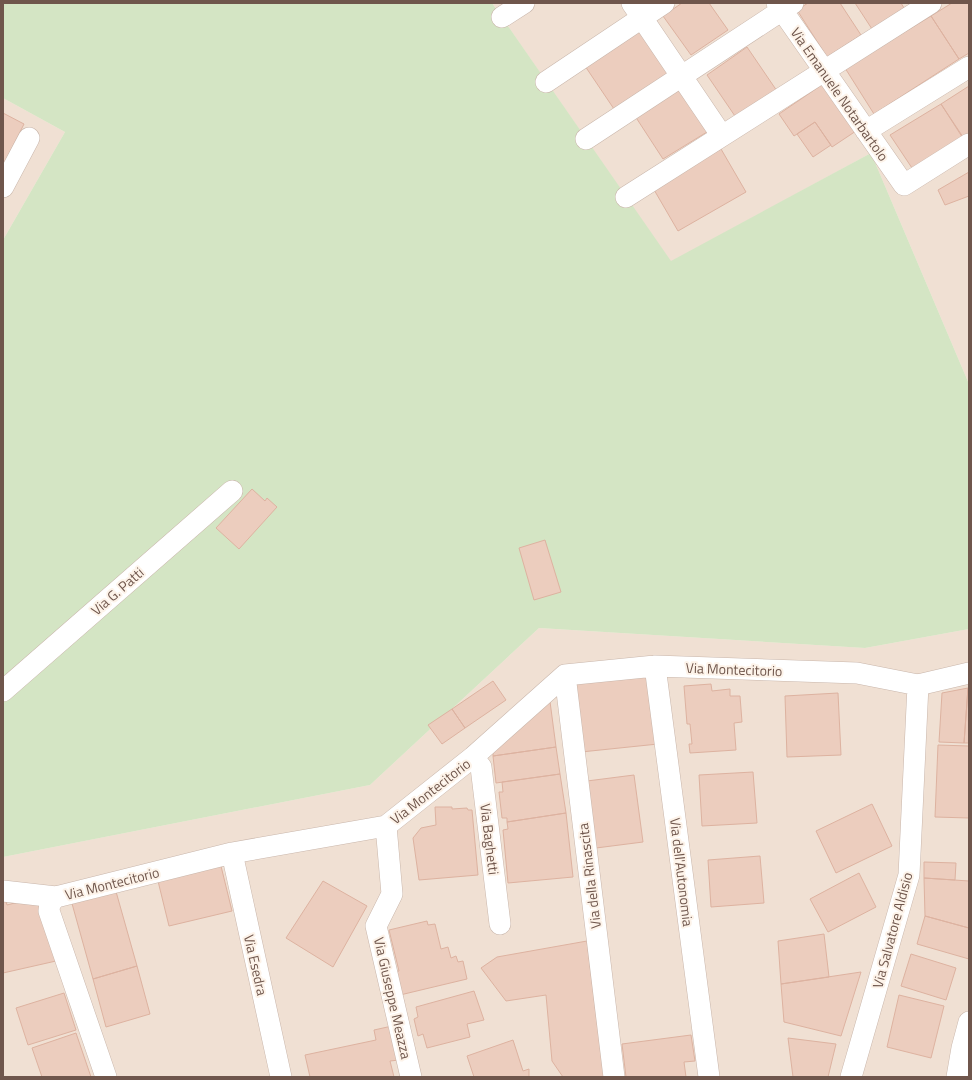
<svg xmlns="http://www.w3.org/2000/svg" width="972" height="1080" viewBox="0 0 972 1080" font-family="'Titillium Web',sans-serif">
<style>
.residential{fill:#f0e0d3}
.green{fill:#d4e5c4}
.building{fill:#eccdbe;stroke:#ddb2a0}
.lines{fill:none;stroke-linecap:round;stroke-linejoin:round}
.minor-casing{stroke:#c9b6ab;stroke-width:22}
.minor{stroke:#fff;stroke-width:21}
.labels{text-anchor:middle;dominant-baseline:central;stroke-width:4;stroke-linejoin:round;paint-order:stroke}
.street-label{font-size:14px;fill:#6f564c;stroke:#fdf3e9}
</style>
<rect width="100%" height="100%" fill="#f9efe3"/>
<!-- residential -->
<path class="residential" d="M492 3H969V384L871 153 671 262Z
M3 98 65 132 3 240Z
M539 628 865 648 969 629V1077H3V857L370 785Z"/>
<!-- green -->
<path class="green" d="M3 3H492L671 261 871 153 969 384V629L865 648 539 628 370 785 3 857V240L65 132 3 98Z"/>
<!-- building -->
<path class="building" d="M682 3H709L728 30 691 55 663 16Z
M808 3H840L861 35 827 57 797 10Z
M855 3H901L904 8 872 29Z
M952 3H969V53L959 59 931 16Z
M931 16 959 59 874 114 845 68Z
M640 30 669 73 614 109 585 66Z
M747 47 777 91 737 119 707 75Z
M823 84 856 131 832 147 815 122 794 136 779 114Z
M969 86V141L966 143 941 104Z
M679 88 707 132 663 159 635 116Z
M941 104 963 137 912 168 890 135Z
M3 113 24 124 3 166Z
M815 122 831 145 813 157 797 134Z
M721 149 746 192 678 231 653 188Z
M969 172V196L945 205 938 190Z
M252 489 265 501 267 498 277 507 239 549 216 528Z
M545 540 561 592 534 600 519 548Z
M651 671 658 744 581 752 573 680Z
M493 681 506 700 465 728 452 709Z
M711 684 712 691 730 689V696H740L742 722 734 723 736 750 690 753 689 744H692L690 724H687L684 686Z
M968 688 964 743 939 742 942 693Z
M968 688H969V743H964Z
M838 693 841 755 787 757 785 696Z
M549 694 556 747 493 756V744Z
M452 709 465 728 442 744 428 725Z
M938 745 969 746V818L935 817Z
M556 747 560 774 496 783 493 756Z
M753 772 757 823 702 826 699 775Z
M560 774 566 813 507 822V818H502L499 792H503L502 782Z
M634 775 643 842 596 848 587 781Z
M872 804 892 846 836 873 816 831Z
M435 807H452V809L467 808 468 810H472L478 875 419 880 413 838 421 828 436 825Z
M566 813 573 877 508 883 503 830 508 829 507 822Z
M760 856 764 903 711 907 708 860Z
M220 862 232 911 169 926 157 877Z
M924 862 956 863 955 880 924 878Z
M859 873 876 907 828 932 810 899Z
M924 878 969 881V928L925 916Z
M323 881 367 906 333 967 286 938Z
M115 888 137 966 93 979 71 900Z
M30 899 42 901 56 961 3 973V901H6L7 905Z
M925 916 969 928V959L917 944Z
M427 921 428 925 435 924 441 949 448 947 451 958 456 956 458 962 463 961 467 979 400 995 394 972 399 971 389 930Z
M824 934 829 977 781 984 778 941Z
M587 941 604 1077H563L552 1061 546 995 506 1001 481 968 497 957Z
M911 954 956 968 946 1000 901 986Z
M137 966 150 1014 106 1027 93 979Z
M861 972 841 1036 784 1022 781 984Z
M474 991 484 1020 467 1024 470 1037 427 1048 423 1034 418 1036 414 1019 418 1017 416 1007Z
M64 993 76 1030 28 1045 16 1008Z
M899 995 944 1006 931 1058 887 1047Z
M392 1026 399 1060 390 1061 394 1077H310L305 1055 376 1040 374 1030Z
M76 1033 91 1077H42L32 1048Z
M691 1035 695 1061 684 1062 686 1077H626L622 1044Z
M788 1038 836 1044 828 1077H793Z
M513 1040 523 1071 529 1069V1077H474L467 1056Z"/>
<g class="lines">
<defs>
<path id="minor" d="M632 3 722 136
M777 3 904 185 969 144
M502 17 524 3
M546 82 664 3
M866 131 969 67
M586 139 793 3
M3 187 29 138
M626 197 931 3
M655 666 709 1077
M565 675 614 1077
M3 691 232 491
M473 757 481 767 500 924
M386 826 392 894 376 926 411 1077
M232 853 281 1077
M3 891 56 897
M106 1077 49 911 50 903 56 897 232 853 386 826 473 757 565 675 655 666 857 673 918 685 969 673
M851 1077 909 875 918 685
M957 1077 962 1048 969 1022"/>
</defs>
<!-- minor casing -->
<use href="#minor" class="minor-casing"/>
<!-- minor -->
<use href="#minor" class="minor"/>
</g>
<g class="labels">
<!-- street labels -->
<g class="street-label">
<text transform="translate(840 94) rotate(55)">Via Emanuele Notarbartolo</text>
<text transform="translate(117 591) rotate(-41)">Via G. Patti</text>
<text transform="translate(734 669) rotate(2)">Via Montecitorio</text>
<text transform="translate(430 791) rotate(-38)">Via Montecitorio</text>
<text transform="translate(490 839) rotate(83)">Via Baghetti</text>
<text transform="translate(682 872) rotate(83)">Via dell'Autonomia</text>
<text transform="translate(589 876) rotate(-97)">Via della Rinascita</text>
<text transform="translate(112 883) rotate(-14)">Via Montecitorio</text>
<text transform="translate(892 930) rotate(-75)">Via Salvatore Aldisio</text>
<text transform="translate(256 965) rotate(77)">Via Esedra</text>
<text transform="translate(393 998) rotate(77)">Via Giuseppe Meazza</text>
</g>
</g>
<!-- border -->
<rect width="972" height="1080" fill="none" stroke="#6f564c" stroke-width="8"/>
</svg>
